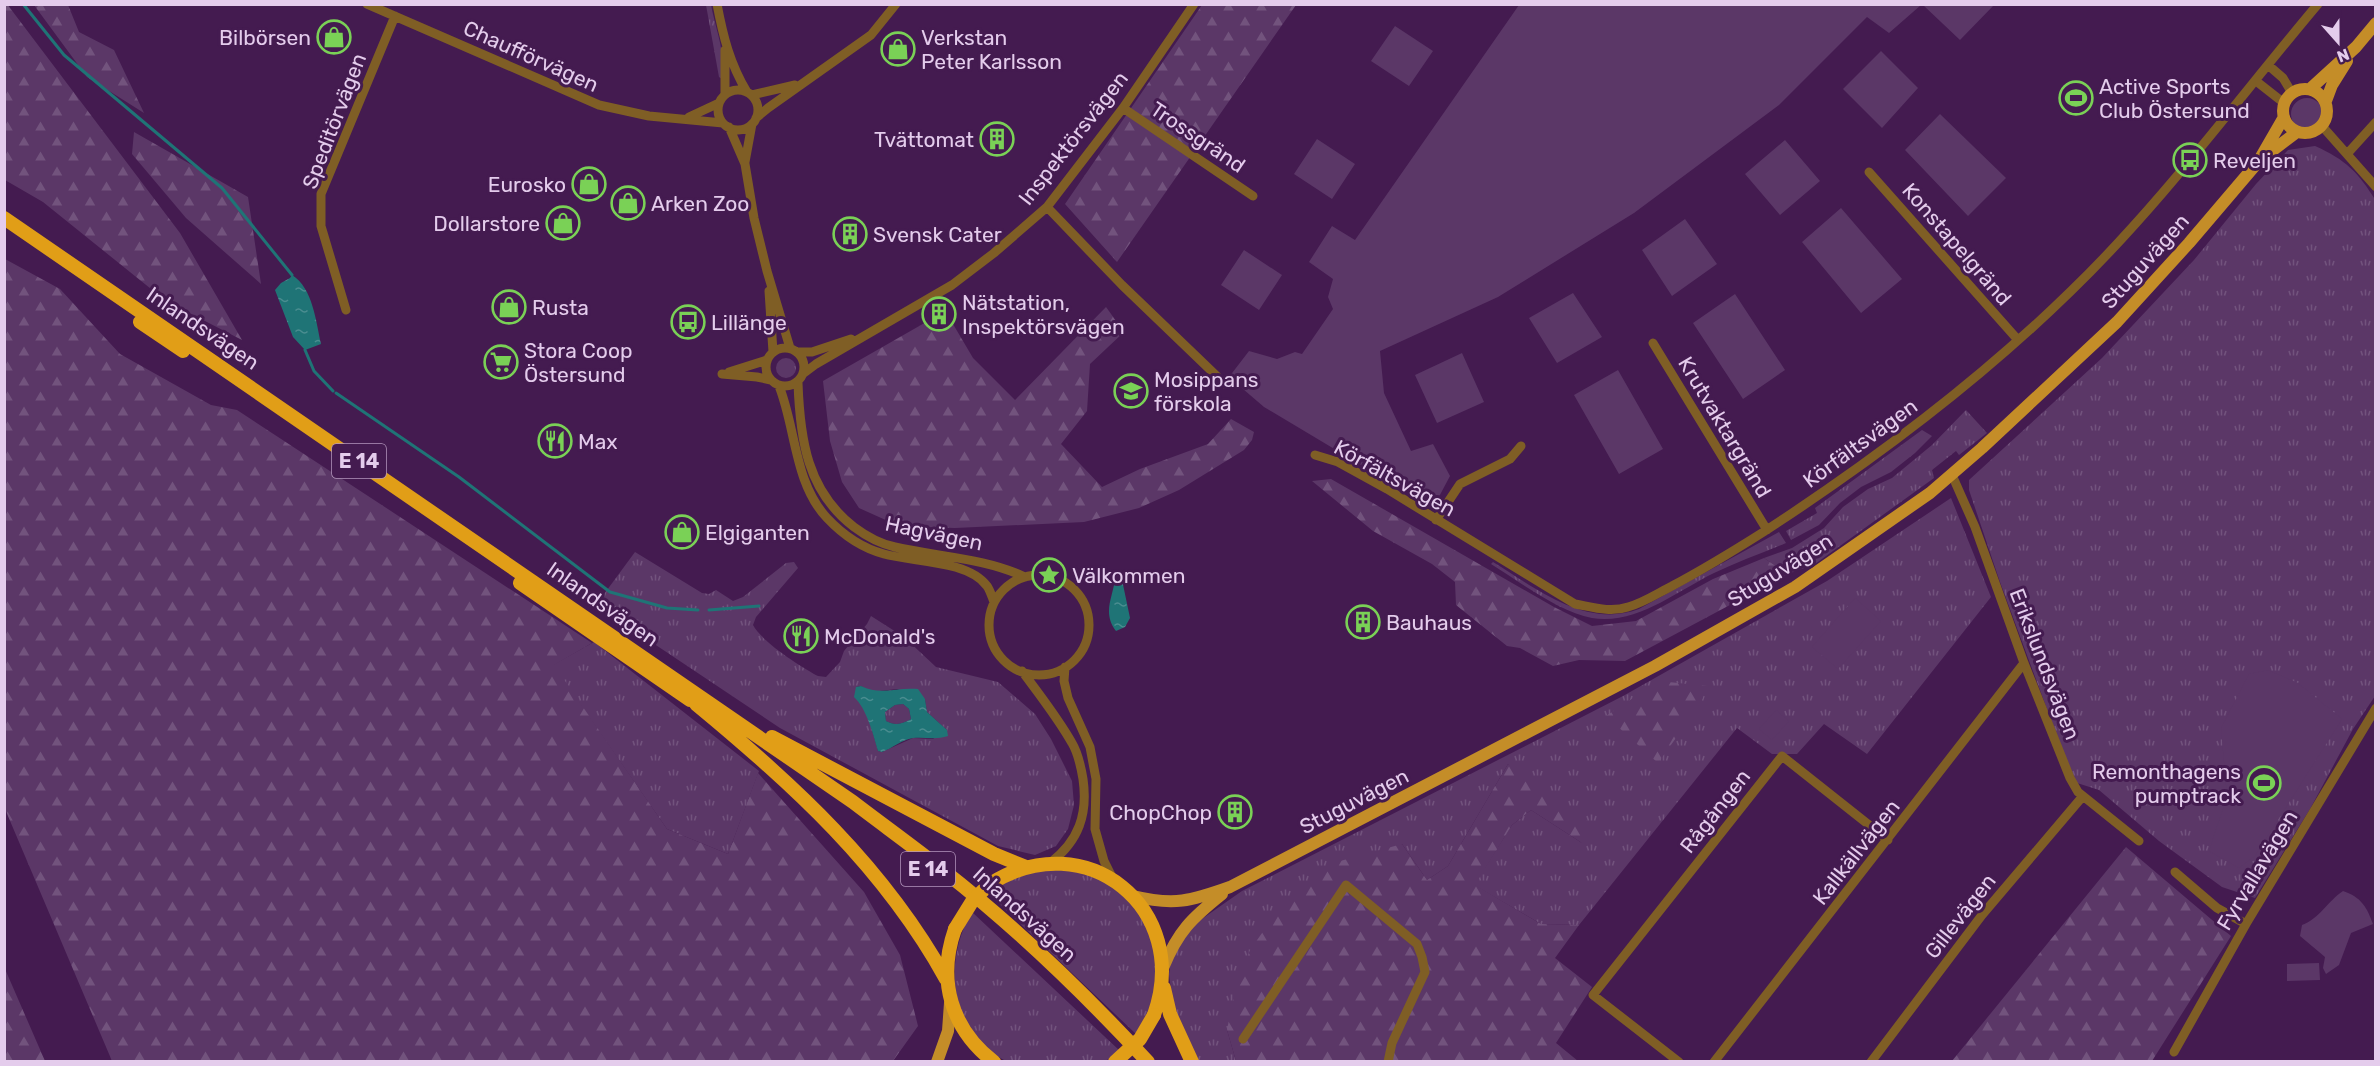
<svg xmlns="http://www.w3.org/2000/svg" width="2380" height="1066" viewBox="0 0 2380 1066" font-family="Rubik,sans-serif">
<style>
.grass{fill:url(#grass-tufts);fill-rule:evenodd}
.forest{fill:url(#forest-firs)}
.park{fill:#5b3767}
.water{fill:url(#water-ripples);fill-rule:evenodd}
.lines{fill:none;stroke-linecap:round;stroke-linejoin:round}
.stream{stroke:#1f7476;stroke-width:3}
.minor{stroke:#7f5e25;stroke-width:9}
.major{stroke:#c48d28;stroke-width:12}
.highway{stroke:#e19e17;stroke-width:14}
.highway-bridge{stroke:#e19e17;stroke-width:14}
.labels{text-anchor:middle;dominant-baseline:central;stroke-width:6;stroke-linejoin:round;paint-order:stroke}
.shield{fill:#441b50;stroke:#b497bd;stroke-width:1.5}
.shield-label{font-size:20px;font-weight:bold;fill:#e4ccec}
.poi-label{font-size:21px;fill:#e4ccec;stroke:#441b50;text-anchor:start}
.street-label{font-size:21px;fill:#e4ccec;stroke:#441b50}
</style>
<defs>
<pattern id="grass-tufts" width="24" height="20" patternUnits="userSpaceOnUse" patternTransform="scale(1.5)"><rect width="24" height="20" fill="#5b3767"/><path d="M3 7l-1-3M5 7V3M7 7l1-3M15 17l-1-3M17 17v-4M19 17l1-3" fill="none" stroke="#72537d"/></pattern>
<pattern id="forest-firs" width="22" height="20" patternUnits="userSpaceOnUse" patternTransform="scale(1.5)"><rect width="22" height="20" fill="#5b3767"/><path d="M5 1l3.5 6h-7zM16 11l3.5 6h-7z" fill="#72537d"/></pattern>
<pattern id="water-ripples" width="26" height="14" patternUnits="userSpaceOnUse" patternTransform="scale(1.5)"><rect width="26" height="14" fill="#1f7476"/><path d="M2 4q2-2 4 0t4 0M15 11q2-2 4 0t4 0" fill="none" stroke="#4a8d90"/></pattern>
</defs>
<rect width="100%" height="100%" fill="#441b50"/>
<!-- grass -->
<path class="grass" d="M706 5H711C715 27 727 57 722 79L719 77Z
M2315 146C2346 160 2358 172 2376 201L2375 696 2353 729 2310 809 2255 898 2222 887 2159 841 2099 790 2074 782 2000 582 1969 490V480L2102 358 2194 260 2256 184 2288 150Z
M776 368a10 10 0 1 1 20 0a10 10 0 1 1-20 0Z
M1966 410 1987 433 1959 455 1956 451 1932 470 1934 478 1815 564 1788 574 1764 558 1792 548 1824 528 1843 507 1868 489 1892 478 1932 445Z
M1922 430 1932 436 1915 453 1891 472 1861 487 1840 503 1819 525 1791 540 1786 531 1817 513 1815 508Z
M1951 498 1991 597 1867 754 1824 724 1797 754H1772L1737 728 1579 925 1541 924 1474 885 1512 825 1531 810 1582 843 1508 764 1448 866 1427 880 1402 844 1227 1030 1236 1061H1197L1174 1014 1169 974 1171 959 1189 928 1242 891 1623 696 1827 581Z
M1779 532 1786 543C1762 553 1737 562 1714 573 1675 592 1637 625 1592 618 1559 612 1520 582 1491 564L1493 562C1537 589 1586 629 1639 609Z
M635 552 702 593 709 594 716 590 733 601 743 597 786 563 794 562 798 568 756 617 753 625C762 642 801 667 818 676L826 677 840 662 844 651 867 624 871 616 904 637 936 667 998 682 1035 714 1051 739 1072 781 1074 805 1068 829 1056 846 1035 855 998 846 780 728 596 605ZM861 686 871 692 897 689 925 699 927 712 947 730 933 739 913 738 882 752 878 751C875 740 872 729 868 718 864 706 857 700 856 687Z
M594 642 759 771 728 854 667 829 553 665Z
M903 704 909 709 911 719C902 724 896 726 886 721L885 712 895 705Z
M1062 869 1093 875 1121 892 1142 915 1158 960 1152 1007 1136 1034 989 894C1013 875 1033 871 1062 869Z
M972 912 1120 1051C1116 1054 1110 1059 1105 1061 1092 1065 1072 1061 1059 1061 1046 1061 1014 1065 1004 1060 948 1032 943 960 972 912Z"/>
<!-- forest -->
<path class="forest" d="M7 4 180 233 242 340 166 301 43 202 5 180 4 5Z
M34 5H68L79 32 114 50 144 113 87 77Z
M1202 5H1296L1117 262 1065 204Z
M134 132 248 197 261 284 186 218 132 154Z
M5 259 60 289 120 354 211 405 237 410 592 643 554 665 667 829 728 854 758 773 864 892 900 955 918 1026 893 1061H112L5 809Z
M1106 307 1124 332 1090 364 1087 411 1061 444 1102 487 1140 469 1208 444 1231 419 1254 432 1252 440 1244 450 1179 490 1139 508 1084 522 955 528 899 526 859 508 842 482 830 441 823 381 928 321 932 329 950 319 973 358 1015 400Z
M1331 479 1554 607 1592 626 1636 621 1713 579 1764 558 1788 574 1625 661 1579 660 1553 666 1520 648 1507 646 1456 605 1455 582 1432 564 1373 531 1312 481Z
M1659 681 1707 686 1701 703 1658 763 1606 716Z
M1508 764 1587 821 1582 843 1531 810 1512 825 1475 885 1541 924 1579 925 1555 958 1592 987 1556 1043 1578 1061H1236L1227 1030 1235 990 1250 950 1282 905 1333 863 1402 844 1427 880 1448 866Z
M2126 847 2231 936 2152 1061H1952Z
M5 969 45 1061H5Z"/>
<!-- park -->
<path class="park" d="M1519 5H1921L1889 33 1867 17 1779 105 1634 213 1498 297 1380 351 1384 393 1411 451 1433 444 1450 476 1433 508 1264 407 1229 377 1249 351 1277 359 1295 352 1302 354 1333 309 1328 297 1333 279 1309 262 1332 226 1355 240Z
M1923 5H1994L1960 40Z
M1395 26 1433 51 1409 86 1371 61Z
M1881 51 1918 88 1882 128 1843 89Z
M2291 114a16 16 0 1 1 32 0a16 16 0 1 1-32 0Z
M1940 114 2006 178 1968 216 1905 150Z
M1317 139 1355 164 1332 199 1294 174Z
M1785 140 1820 181 1780 215 1745 174Z
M1841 208 1902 279 1861 313 1802 242Z
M1685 219 1717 264 1672 296 1642 250Z
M1244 250 1282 275 1259 310 1221 285Z
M1573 293 1602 337 1557 363 1529 318Z
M1735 294 1785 370 1743 399 1693 323Z
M1462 353 1484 402 1437 423 1415 375Z
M1618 370 1663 449 1619 474 1574 395Z
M1855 598 1881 621 1838 669 1812 647Z
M2268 670 2298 683 2342 719 2255 856 2239 868 2209 851 2227 796 2221 728 2249 674Z
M1776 710 1789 721 1772 740 1759 729Z
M2343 891C2361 897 2367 907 2373 924L2351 933 2339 965 2326 974 2323 968 2325 957 2300 936 2302 925C2319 919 2328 901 2343 891Z
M2319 963 2320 980 2287 981V964Z"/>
<!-- water -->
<path class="water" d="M292 275C313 288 316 322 321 344L305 350 293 337 275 290 281 283 290 278Z
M1121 575 1130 618 1125 627 1116 631C1102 613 1113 597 1115 579Z
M861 686C880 696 897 687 918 689L925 699 927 712 947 730 948 736C936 740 926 737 913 738 901 740 893 748 882 752L878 751C873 734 867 709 854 697L856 687ZM903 704 909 709 911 719C902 724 896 726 886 721L885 712 895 705Z"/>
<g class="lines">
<!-- stream -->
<path class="stream" d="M23 4 64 55 222 188 292 275
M305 350 314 371 333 391
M336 393 459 477 610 592 667 608 698 610
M709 610 759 606"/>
<!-- minor -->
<path class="minor" d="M367 4 599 105 649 116 723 123
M717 4C723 36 730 64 747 92
M725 50V94
M2268 65 2283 78 2292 93
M2256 81 2284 103
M718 110a20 20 0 1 1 40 0a20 20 0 1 1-40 0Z
M752 95 795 85
M1123 108 1253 196
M689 117 719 103
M756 118 768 108 871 35 896 4
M2322 126 2376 187
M729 127 745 164 754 218 767 271 790 348
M2347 154 2376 122
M745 162 752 124
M1869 172 2018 340
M1047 207 1122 285 1225 384
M769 291 773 352
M346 310 321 226V194L395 16
M1653 343 1767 530
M766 367a19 19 0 1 1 38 0a19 19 0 1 1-38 0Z
M798 352H812L851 339
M729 372 767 360
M804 373 816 364 952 285 994 253 1047 207 1123 108 1194 4
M722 374 757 377 771 380
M798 383C800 439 807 491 854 527 866 536 881 544 895 547 939 557 984 558 1025 577
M779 386C796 428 794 483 827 518 842 534 862 548 884 554 912 562 968 560 987 586 990 590 992 597 994 602
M1315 455 1338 462 1387 489 1575 604C1592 607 1610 613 1628 607 1643 603 1658 593 1672 586 1704 569 1735 550 1765 531 1874 460 1978 382 2071 291 2162 203 2237 100 2318 4
M1952 475 1975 527 2024 663 2070 778 2078 792 2139 841
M1436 520 1460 484 1510 459 1521 446
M989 625a50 50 0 1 1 100 0a50 50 0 1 1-100 0Z
M1065 667 1064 681 1068 698 1090 747 1096 779 1095 829 1104 861 1114 881
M1022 671C1039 694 1058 718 1072 743 1078 753 1081 767 1083 779 1088 814 1079 841 1050 863
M2175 872 2217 908 2246 924
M1243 1039 1346 885 1417 944 1422 957 1425 972 1392 1043 1388 1062
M2174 1052 2246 924 2376 708
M1679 1062 1593 995 1782 756 1888 840
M1714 1062 2024 663
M1871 1062 1982 915 2083 796"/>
<!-- major -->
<path class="major" d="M2283 111a22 22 0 1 1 44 0a22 22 0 1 1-44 0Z
M2310 89 2356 47 2376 23
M2326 101 2332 85 2347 61
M2264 157 2297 132
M1133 896C1174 906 1191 901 1230 887L1655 666 1795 587 1930 493 1982 448 2117 322 2189 243 2258 162 2284 117
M1163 968C1178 931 1192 918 1222 894
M937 1062 948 1031 950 1003"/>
<!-- highway -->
<path class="highway" d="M4 218 853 802C883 825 914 847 944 871 1017 928 1085 994 1148 1062
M140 322 183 351
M520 583 690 700
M696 704C793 784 884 867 946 979
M772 737 994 854 1026 867
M990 884C1086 823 1192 909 1154 1015
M955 929C937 980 951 1029 994 1062
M1164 988 1170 1014 1192 1062"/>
<!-- highway-bridge -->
<path class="highway-bridge" d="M955 929 973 900 990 884
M1115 1062 1140 1039 1154 1015"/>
</g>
<!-- icons -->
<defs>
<symbol id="shop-ring" viewBox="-11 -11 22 22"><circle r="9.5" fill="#441b50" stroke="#7ad156" stroke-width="1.5"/><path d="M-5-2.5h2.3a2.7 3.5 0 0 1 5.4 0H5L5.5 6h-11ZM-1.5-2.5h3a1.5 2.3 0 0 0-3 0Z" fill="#7ad156"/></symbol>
<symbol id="stadium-ring" viewBox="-11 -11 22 22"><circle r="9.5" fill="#441b50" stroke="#7ad156" stroke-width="1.5"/><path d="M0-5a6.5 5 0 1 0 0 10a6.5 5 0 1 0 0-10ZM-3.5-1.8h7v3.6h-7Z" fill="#7ad156"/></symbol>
<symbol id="building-ring" viewBox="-11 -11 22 22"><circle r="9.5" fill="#441b50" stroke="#7ad156" stroke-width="1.5"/><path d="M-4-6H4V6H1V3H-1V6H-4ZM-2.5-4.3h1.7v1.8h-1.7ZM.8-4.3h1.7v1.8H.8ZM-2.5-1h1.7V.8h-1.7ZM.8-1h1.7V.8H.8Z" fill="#7ad156"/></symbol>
<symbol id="bus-ring" viewBox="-11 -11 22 22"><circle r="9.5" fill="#441b50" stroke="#7ad156" stroke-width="1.5"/><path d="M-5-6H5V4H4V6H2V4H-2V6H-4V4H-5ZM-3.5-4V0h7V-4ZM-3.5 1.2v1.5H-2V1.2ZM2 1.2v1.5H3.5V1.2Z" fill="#7ad156"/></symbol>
<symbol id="supermarket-ring" viewBox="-11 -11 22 22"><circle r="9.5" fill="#441b50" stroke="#7ad156" stroke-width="1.5"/><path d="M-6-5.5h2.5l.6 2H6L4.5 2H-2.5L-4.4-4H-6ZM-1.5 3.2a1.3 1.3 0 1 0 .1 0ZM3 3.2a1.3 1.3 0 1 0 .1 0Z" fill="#7ad156"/></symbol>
<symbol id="school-ring" viewBox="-11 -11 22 22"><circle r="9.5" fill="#441b50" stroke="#7ad156" stroke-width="1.5"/><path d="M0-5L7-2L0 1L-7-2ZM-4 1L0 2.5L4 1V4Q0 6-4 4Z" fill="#7ad156"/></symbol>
<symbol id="restaurant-ring" viewBox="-11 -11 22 22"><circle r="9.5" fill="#441b50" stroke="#7ad156" stroke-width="1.5"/><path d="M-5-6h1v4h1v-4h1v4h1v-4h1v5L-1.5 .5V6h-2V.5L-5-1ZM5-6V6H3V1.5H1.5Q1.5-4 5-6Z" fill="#7ad156"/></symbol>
<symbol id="sight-ring" viewBox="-11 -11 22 22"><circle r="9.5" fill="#441b50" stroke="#7ad156" stroke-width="1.5"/><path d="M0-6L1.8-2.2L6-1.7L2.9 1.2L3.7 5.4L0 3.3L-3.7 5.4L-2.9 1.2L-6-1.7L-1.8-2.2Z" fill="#7ad156"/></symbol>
</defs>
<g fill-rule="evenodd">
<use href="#shop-ring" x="315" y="18" width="38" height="38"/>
<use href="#shop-ring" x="879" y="30" width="38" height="38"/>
<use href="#stadium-ring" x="2057" y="79" width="38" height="38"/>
<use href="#building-ring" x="978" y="120" width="38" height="38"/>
<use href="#bus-ring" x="2171" y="141" width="38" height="38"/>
<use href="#shop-ring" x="570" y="165" width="38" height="38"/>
<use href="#shop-ring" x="609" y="184" width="38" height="38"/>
<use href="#shop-ring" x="544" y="204" width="38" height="38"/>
<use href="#building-ring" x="831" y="215" width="38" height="38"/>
<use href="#shop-ring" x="490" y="288" width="38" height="38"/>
<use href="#building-ring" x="920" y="295" width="38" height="38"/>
<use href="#bus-ring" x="669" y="303" width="38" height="38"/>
<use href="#supermarket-ring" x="482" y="343" width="38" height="38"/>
<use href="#school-ring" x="1112" y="372" width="38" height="38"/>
<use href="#restaurant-ring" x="536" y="422" width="38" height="38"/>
<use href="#shop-ring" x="663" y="513" width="38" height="38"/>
<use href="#sight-ring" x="1030" y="556" width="38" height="38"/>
<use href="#building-ring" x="1344" y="603" width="38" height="38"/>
<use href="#restaurant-ring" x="782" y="617" width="38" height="38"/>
<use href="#stadium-ring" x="2245" y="764" width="38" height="38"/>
<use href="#building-ring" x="1216" y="793" width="38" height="38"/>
</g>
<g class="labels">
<!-- shield labels -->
<g class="shield">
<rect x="332" y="444" width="54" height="34" rx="4.5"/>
<rect x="901" y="852" width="54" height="34" rx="4.5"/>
</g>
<g class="shield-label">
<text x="359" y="461">E 14</text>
<text x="928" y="869">E 14</text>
</g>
<!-- poi labels -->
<g class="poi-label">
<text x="311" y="37" text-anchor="end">Bilbörsen</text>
<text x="921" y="37">Verkstan<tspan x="921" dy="24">Peter Karlsson</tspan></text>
<text x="2099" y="86">Active Sports<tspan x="2099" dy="24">Club Östersund</tspan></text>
<text x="974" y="139" text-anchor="end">Tvättomat</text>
<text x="2213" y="160">Reveljen</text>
<text x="566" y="184" text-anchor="end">Eurosko</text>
<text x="651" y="203">Arken Zoo</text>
<text x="540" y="223" text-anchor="end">Dollarstore</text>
<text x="873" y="234">Svensk Cater</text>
<text x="962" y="302">Nätstation,<tspan x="962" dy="24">Inspektörsvägen</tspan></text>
<text x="532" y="307">Rusta</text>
<text x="711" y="322">Lillänge</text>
<text x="524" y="350">Stora Coop<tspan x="524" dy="24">Östersund</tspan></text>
<text x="1154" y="379">Mosippans<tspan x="1154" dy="24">förskola</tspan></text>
<text x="578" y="441">Max</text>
<text x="705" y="532">Elgiganten</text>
<text x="1072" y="575">Välkommen</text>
<text x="1386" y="622">Bauhaus</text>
<text x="824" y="636">McDonald's</text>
<text x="2241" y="771" text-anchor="end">Remonthagens<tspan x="2241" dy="24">pumptrack</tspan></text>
<text x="1212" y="812" text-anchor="end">ChopChop</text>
</g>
<!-- street labels -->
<g class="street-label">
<text transform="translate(531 56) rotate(24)">Chaufförvägen</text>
<text transform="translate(334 121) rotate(-69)">Speditörvägen</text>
<text transform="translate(1198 137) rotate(34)">Trossgränd</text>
<text transform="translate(1073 138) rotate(-52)">Inspektörsvägen</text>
<text transform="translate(1957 244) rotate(49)">Konstapelgränd</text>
<text transform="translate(2145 261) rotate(-48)">Stuguvägen</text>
<text transform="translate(203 328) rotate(34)">Inlandsvägen</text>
<text transform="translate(1725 427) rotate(59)">Krutvaktargränd</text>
<text transform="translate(1860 443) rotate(-36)">Körfältsvägen</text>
<text transform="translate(1395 478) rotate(29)">Körfältsvägen</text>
<text transform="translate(934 533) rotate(12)">Hagvägen</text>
<text transform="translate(1780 570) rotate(-32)">Stuguvägen</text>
<text transform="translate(603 604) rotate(35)">Inlandsvägen</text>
<text transform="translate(2045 664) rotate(69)">Erikslundsvägen</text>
<text transform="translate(1354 801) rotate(-27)">Stuguvägen</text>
<text transform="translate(1715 811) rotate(-52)">Rågången</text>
<text transform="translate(1856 852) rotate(-52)">Kallkällvägen</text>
<text transform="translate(2257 870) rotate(-59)">Fyrvallavägen</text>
<text transform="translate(1025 914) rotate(42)">Inlandsvägen</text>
<text transform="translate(1960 916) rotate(-52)">Gillevägen</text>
</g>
</g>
<!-- border -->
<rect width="2380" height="1066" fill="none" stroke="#e4ccec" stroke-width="12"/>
<!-- north arrow -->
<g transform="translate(2338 42) rotate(159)" stroke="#441b50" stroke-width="4.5" paint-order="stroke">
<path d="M0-4.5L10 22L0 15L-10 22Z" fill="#e4ccec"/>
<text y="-9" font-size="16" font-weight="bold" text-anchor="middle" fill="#e4ccec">N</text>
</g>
</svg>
